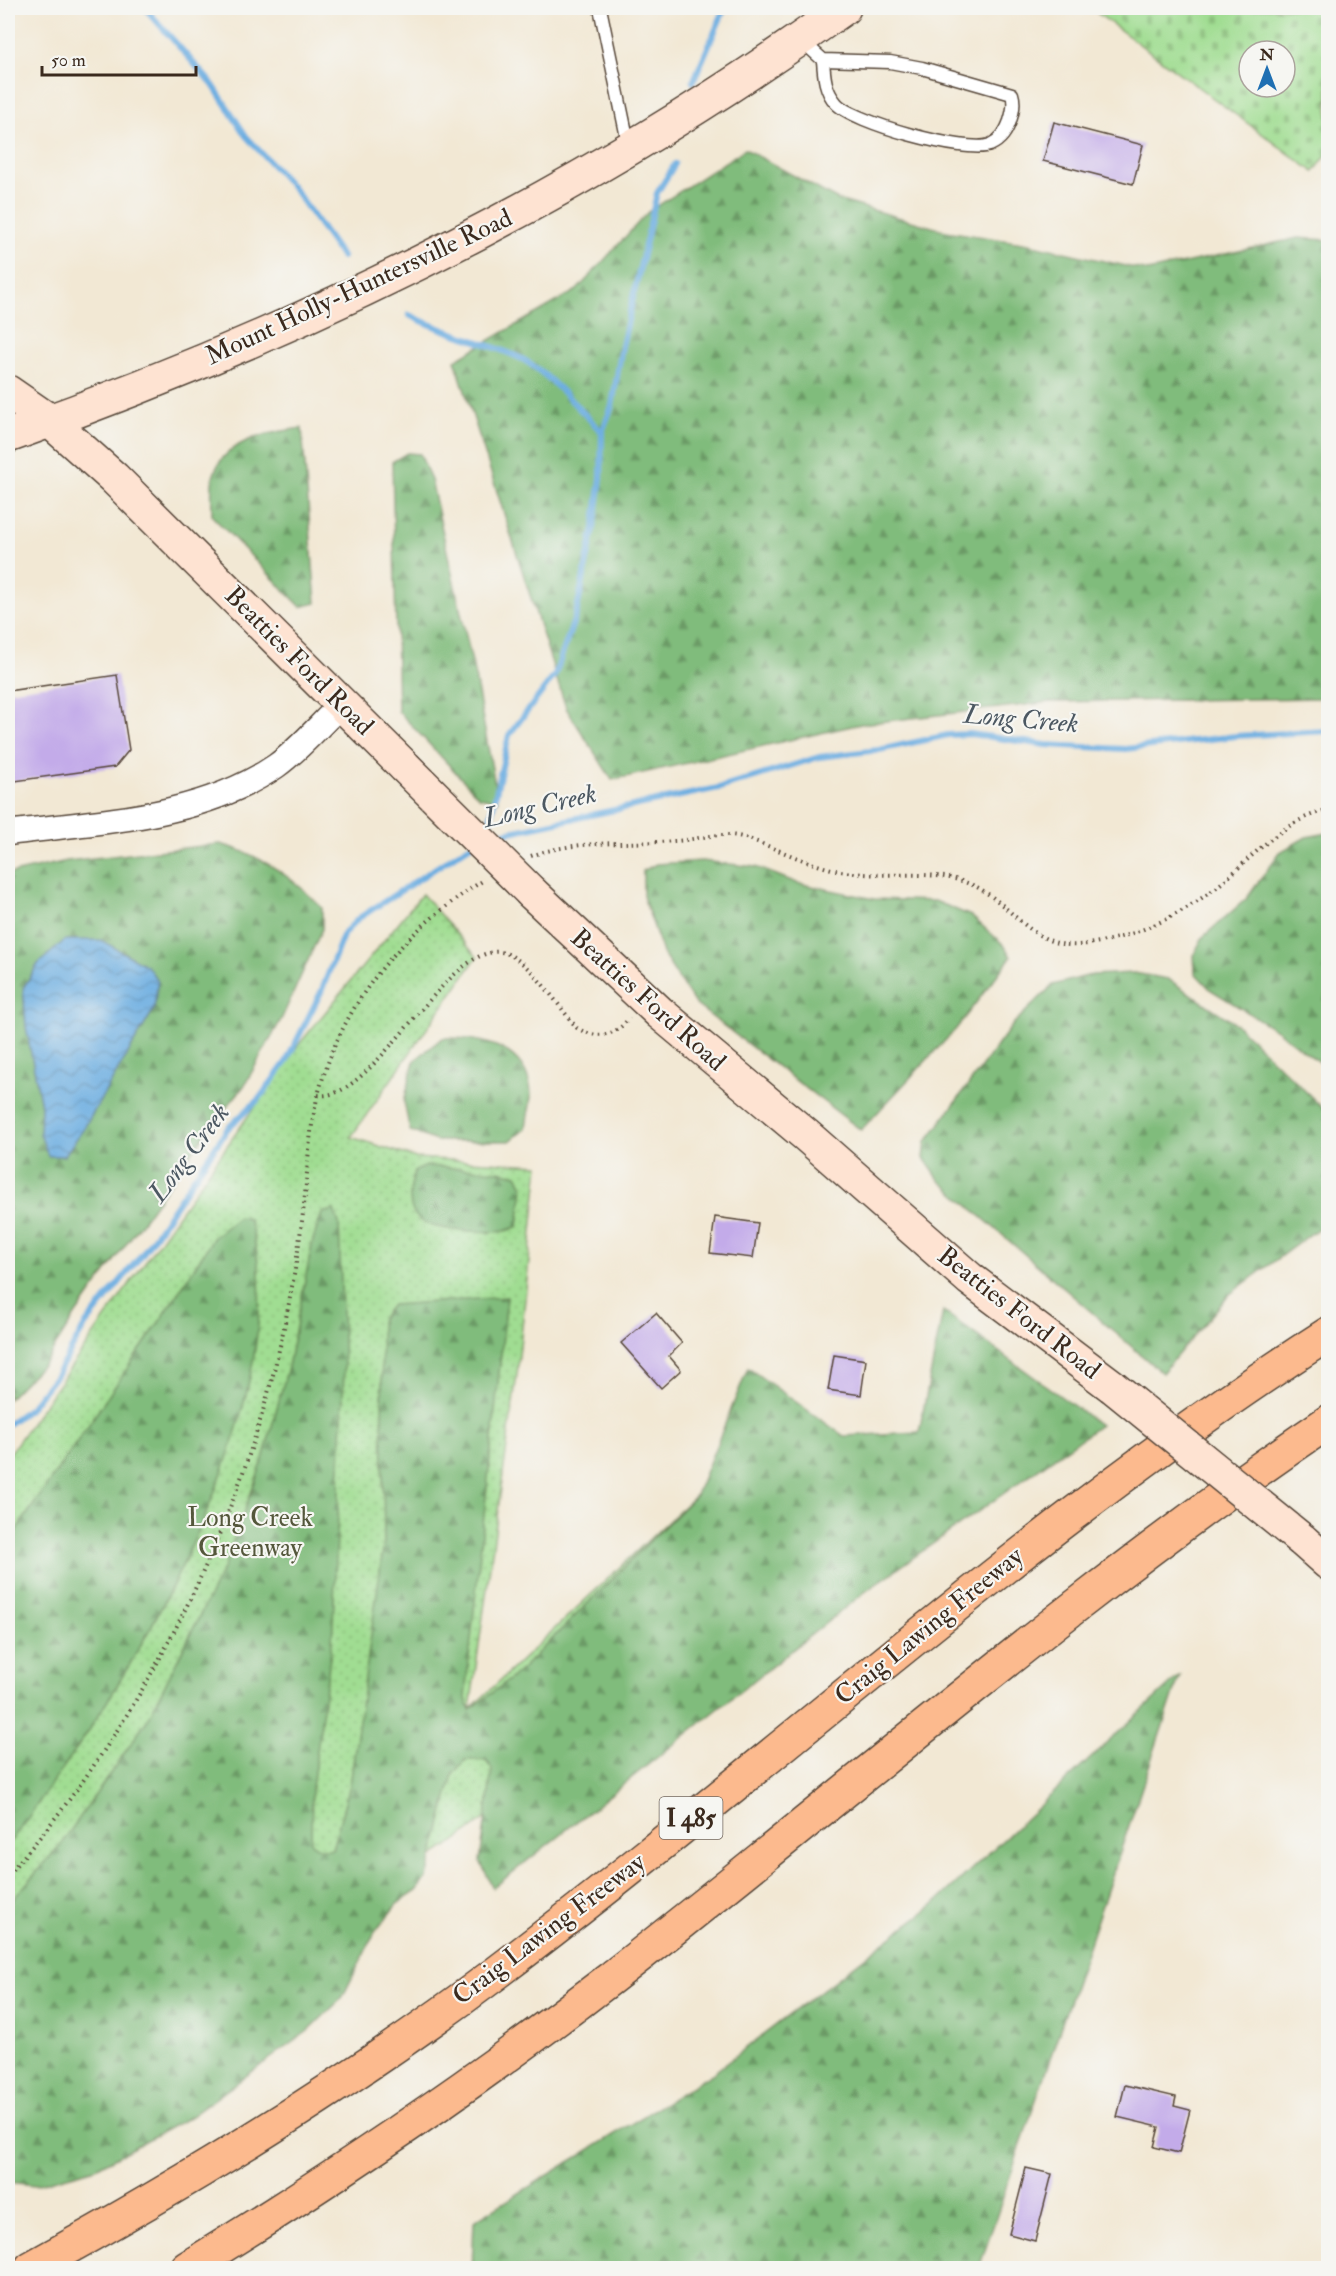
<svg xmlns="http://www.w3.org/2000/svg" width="1336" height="2276" viewBox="0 0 1336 2276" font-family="'IM FELL Double Pica',serif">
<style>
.green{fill:url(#green-dots);stroke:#6e8458;stroke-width:1.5}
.forest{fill:url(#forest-firs);stroke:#5e734d;stroke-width:1.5}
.cemetery{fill:url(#cemetery-stones);stroke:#6e8458;stroke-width:1.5;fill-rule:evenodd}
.water{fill:url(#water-waves);stroke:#546c80;stroke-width:1.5}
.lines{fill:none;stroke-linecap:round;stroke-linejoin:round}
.stream{stroke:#6daee1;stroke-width:6}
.building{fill:#c3abe9}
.lane-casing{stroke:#564639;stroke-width:15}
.street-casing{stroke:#564639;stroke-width:27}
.secondary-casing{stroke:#564639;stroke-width:36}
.highway-casing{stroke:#564639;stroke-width:36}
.path{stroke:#564639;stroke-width:4;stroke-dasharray:1.5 4.5;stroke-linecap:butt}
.lane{stroke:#fff;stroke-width:12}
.street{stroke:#fff;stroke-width:24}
.secondary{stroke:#fee3d2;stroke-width:33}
.highway{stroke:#fcba8e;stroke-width:33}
.secondary-bridge-casing{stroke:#564639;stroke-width:36;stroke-linecap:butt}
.secondary-bridge{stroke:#fee3d2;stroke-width:33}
.labels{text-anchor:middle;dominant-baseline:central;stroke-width:4.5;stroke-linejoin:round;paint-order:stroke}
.shield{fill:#f6f6f2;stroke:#73675e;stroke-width:1.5}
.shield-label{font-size:24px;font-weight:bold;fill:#3b2a1e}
.street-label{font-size:26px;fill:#3b2a1e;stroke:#f6f6f2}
.park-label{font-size:26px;fill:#54573b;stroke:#f6f6f2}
.water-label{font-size:27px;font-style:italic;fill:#4c5862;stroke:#f6f6f2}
</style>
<defs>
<pattern id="green-dots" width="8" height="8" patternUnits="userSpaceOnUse" patternTransform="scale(1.5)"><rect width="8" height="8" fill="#a0dd92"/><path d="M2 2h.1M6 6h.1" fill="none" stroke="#8bbe7d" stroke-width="1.8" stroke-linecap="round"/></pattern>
<pattern id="forest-firs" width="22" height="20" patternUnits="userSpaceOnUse" patternTransform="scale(1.5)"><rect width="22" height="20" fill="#80bc7c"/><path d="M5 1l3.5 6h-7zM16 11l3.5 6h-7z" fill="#6a9965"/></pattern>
<pattern id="cemetery-stones" width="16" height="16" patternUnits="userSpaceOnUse" patternTransform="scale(1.5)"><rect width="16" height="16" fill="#a0dd92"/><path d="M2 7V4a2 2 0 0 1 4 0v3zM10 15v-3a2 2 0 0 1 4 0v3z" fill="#8bbe7d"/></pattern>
<pattern id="water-waves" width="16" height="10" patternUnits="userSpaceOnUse" patternTransform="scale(1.5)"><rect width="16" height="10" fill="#6daee1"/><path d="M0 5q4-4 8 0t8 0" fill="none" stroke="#5b8eb6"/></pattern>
</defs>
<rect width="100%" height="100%" fill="#f6f6f2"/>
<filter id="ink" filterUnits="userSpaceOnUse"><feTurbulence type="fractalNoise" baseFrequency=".0167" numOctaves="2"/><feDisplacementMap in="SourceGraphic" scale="12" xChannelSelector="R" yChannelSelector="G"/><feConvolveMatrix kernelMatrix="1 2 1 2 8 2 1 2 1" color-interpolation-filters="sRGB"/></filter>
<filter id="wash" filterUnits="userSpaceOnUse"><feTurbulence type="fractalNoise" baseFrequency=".008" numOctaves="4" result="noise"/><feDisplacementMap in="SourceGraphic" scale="24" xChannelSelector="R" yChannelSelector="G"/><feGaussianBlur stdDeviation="1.35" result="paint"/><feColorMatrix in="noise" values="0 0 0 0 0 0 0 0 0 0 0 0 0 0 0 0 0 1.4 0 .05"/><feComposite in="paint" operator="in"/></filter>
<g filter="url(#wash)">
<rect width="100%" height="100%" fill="#f2e8d4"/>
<!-- green -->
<path class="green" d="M422 894 477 957 351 1137 416 1158 539 1165 517 1375 470 1709 696 1495 823 1562 454 1842 80 2088 8 2125V1456L296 1048Z"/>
<!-- forest -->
<path class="forest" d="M745 149 838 200 946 231 1029 244 1148 271 1298 238 1328 240V698L1051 702 861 724 612 780 566 708 455 360 577 290 648 212Z
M302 428 316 603 301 607 212 516C212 505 211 494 212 483 218 440 267 433 302 428Z
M407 453 420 454 431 480 474 671 498 801 479 797 398 711 392 462Z
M1328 833V1069L1275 1029 1211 990 1195 973 1194 954 1203 937 1247 898 1280 852 1306 837Z
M220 844C260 854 294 878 322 908V929L282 1018 244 1086 208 1130 76 1314 46 1361 8 1399V874L67 861Z
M702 861 756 867 797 883 874 899 935 901 971 916 1004 945 1011 957 956 1029 861 1130 695 1004 664 956 643 896V871L656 864Z
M1134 973 1168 979 1236 1024 1328 1113V1221L1230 1294 1162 1373 940 1181 924 1158 926 1142 1014 1023 1053 985 1091 975Z
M442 1038C480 1037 529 1046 531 1095 531 1105 527 1117 526 1128L510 1141H436L410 1131 404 1102 414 1061Z
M427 1166 498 1171 517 1175 523 1187 518 1226C502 1235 486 1231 468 1231 425 1228 398 1222 415 1171Z
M334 1210 339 1223 344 1369 338 1514 332 1643 312 1787 311 1843 320 1849H332L350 1785 384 1542 381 1319 392 1305 507 1297 465 1696 470 1710 520 1671 696 1495 748 1368 844 1436 919 1432 943 1311 1100 1425 865 1592 493 1888 480 1861 492 1769 485 1760H465L453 1774 427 1878 417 1891 397 1904 375 1932 342 1998 308 2031 191 2116 96 2168 35 2185 8 2182V1905L62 1843 148 1719 223 1569 262 1463 288 1367 313 1240 322 1213Z
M239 1217 249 1219C301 1382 148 1652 53 1782 38 1802 25 1825 8 1844V1542L164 1315 214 1237Z
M1180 1675 979 2268H472L474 2221 712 2074 933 1905Z"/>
<!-- cemetery -->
<path class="cemetery" d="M1104 8H1328V153L1314 172 1097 13ZM1249 51H1285V87H1249Z"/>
<!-- water -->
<path class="water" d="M65 940H101L147 966 158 981 154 1009 83 1130 64 1156H48L40 1134 41 1106 26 1027 23 988 38 964Z"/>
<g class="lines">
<!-- stream -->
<path class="stream" d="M145 8 213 85 246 136 295 190 342 257
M693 82 725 8
M409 315C446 334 484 341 520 358 544 369 582 412 602 432
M487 833 509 735 555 675 576 614 595 523 601 478 602 432 612 406 622 346 657 193 675 164
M491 836 723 787 819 757 879 750 948 735 971 734 1046 745 1125 749 1236 736 1328 731
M8 1424 30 1408 57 1374 86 1324 143 1253 228 1128 259 1099 286 1062 321 992 344 933 359 918 471 845"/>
</g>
<g id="blocks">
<!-- building -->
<path class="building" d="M1054 122 1143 145 1133 184 1043 161Z
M117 675 129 750 115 767 8 782V691Z
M715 1217 758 1223 753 1258 710 1253Z
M656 1313 682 1343 669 1356 681 1370 661 1388 621 1343Z
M834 1355 866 1360 861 1395 828 1390Z
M1125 2085 1176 2097 1174 2106 1190 2110 1179 2153 1154 2147 1159 2127 1117 2117Z
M1026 2168 1052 2174 1035 2241 1009 2234Z"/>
</g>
</g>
<g filter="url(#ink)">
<use href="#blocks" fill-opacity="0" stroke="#564639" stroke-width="1.5"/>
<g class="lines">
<defs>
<path id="lane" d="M600 8 629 147
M801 40 823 60 890 62 922 68 1012 94C1015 103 1013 112 1010 121 1006 132 1001 140 990 145 966 154 852 122 836 103 825 91 824 76 823 60"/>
<path id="street" d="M8 833C97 821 199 819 276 766 300 749 321 723 343 703"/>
<path id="secondary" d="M8 392 50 421 114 478 405 767
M8 436C305 331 588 192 844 8
M531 892 660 1013 807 1136 970 1279 1112 1386
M1302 1540 1328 1563"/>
<path id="highway" d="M31 2268C192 2180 352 2082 499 1971 777 1761 1034 1522 1328 1334
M187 2268C333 2179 475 2083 611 1978 850 1792 1077 1591 1328 1422"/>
</defs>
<!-- lane casing -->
<use href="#lane" class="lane-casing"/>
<!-- street casing -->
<use href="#street" class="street-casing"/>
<!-- secondary casing -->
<use href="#secondary" class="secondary-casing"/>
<!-- highway casing -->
<use href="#highway" class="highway-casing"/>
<!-- path -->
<path class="path" d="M531 856C578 839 626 845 675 841 697 840 719 831 742 837 779 848 814 869 854 873 892 878 934 869 970 884 1010 900 1030 948 1078 945 1128 941 1179 917 1218 886 1253 857 1282 820 1328 810
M318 1095C376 1104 454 926 510 955 534 967 559 1007 577 1028 597 1040 616 1036 629 1018
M8 1874C129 1741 223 1560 270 1386 285 1330 296 1271 303 1213 308 1174 308 1133 318 1095 342 1001 404 930 484 880"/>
<!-- lane -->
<use href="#lane" class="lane"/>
<!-- street -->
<use href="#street" class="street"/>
<!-- secondary -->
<use href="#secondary" class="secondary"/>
<!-- highway -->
<use href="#highway" class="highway"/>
<defs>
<path id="secondary-bridge" d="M405 767 531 892
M1112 1386 1302 1540"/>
</defs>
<!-- secondary-bridge casing -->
<use href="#secondary-bridge" class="secondary-bridge-casing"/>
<!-- secondary-bridge -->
<use href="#secondary-bridge" class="secondary-bridge"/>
</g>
</g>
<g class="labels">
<!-- shield labels -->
<rect class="shield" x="659.5" y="1797" width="63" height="42" rx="4.5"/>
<g class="shield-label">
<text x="691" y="1818">I 485</text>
</g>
<!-- street labels -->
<g class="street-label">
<text transform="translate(359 287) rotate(-25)">Mount Holly-Huntersville Road</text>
<text transform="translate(299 661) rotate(45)">Beatties Ford Road</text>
<text transform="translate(648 1000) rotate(42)">Beatties Ford Road</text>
<text transform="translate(1019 1313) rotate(38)">Beatties Ford Road</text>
<text transform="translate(929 1626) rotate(-39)">Craig Lawing Freeway</text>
<text transform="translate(549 1929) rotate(-37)">Craig Lawing Freeway</text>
</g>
<!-- park labels -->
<g class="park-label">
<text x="250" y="1518">Long Creek<tspan x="250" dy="30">Greenway</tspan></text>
</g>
<!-- water labels -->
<g class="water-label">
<text transform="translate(1021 719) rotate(5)">Long Creek</text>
<text transform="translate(540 806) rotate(-13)">Long Creek</text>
<text transform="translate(189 1153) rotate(-53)">Long Creek</text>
</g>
</g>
<!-- margin -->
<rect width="1336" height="2276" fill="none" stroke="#f6f6f2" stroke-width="30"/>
<!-- north arrow -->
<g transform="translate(1267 69)"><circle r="28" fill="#f6f6f2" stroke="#aba49d" stroke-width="1.5"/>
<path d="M0-4.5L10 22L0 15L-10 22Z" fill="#1f6fb2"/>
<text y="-9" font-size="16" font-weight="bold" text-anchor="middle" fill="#3b2a1e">N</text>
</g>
<!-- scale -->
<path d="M42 66v9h154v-9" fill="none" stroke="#3b2a1e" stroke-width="3"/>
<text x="51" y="66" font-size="18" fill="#3b2a1e" stroke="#f6f6f2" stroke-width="4.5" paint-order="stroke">50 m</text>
</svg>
